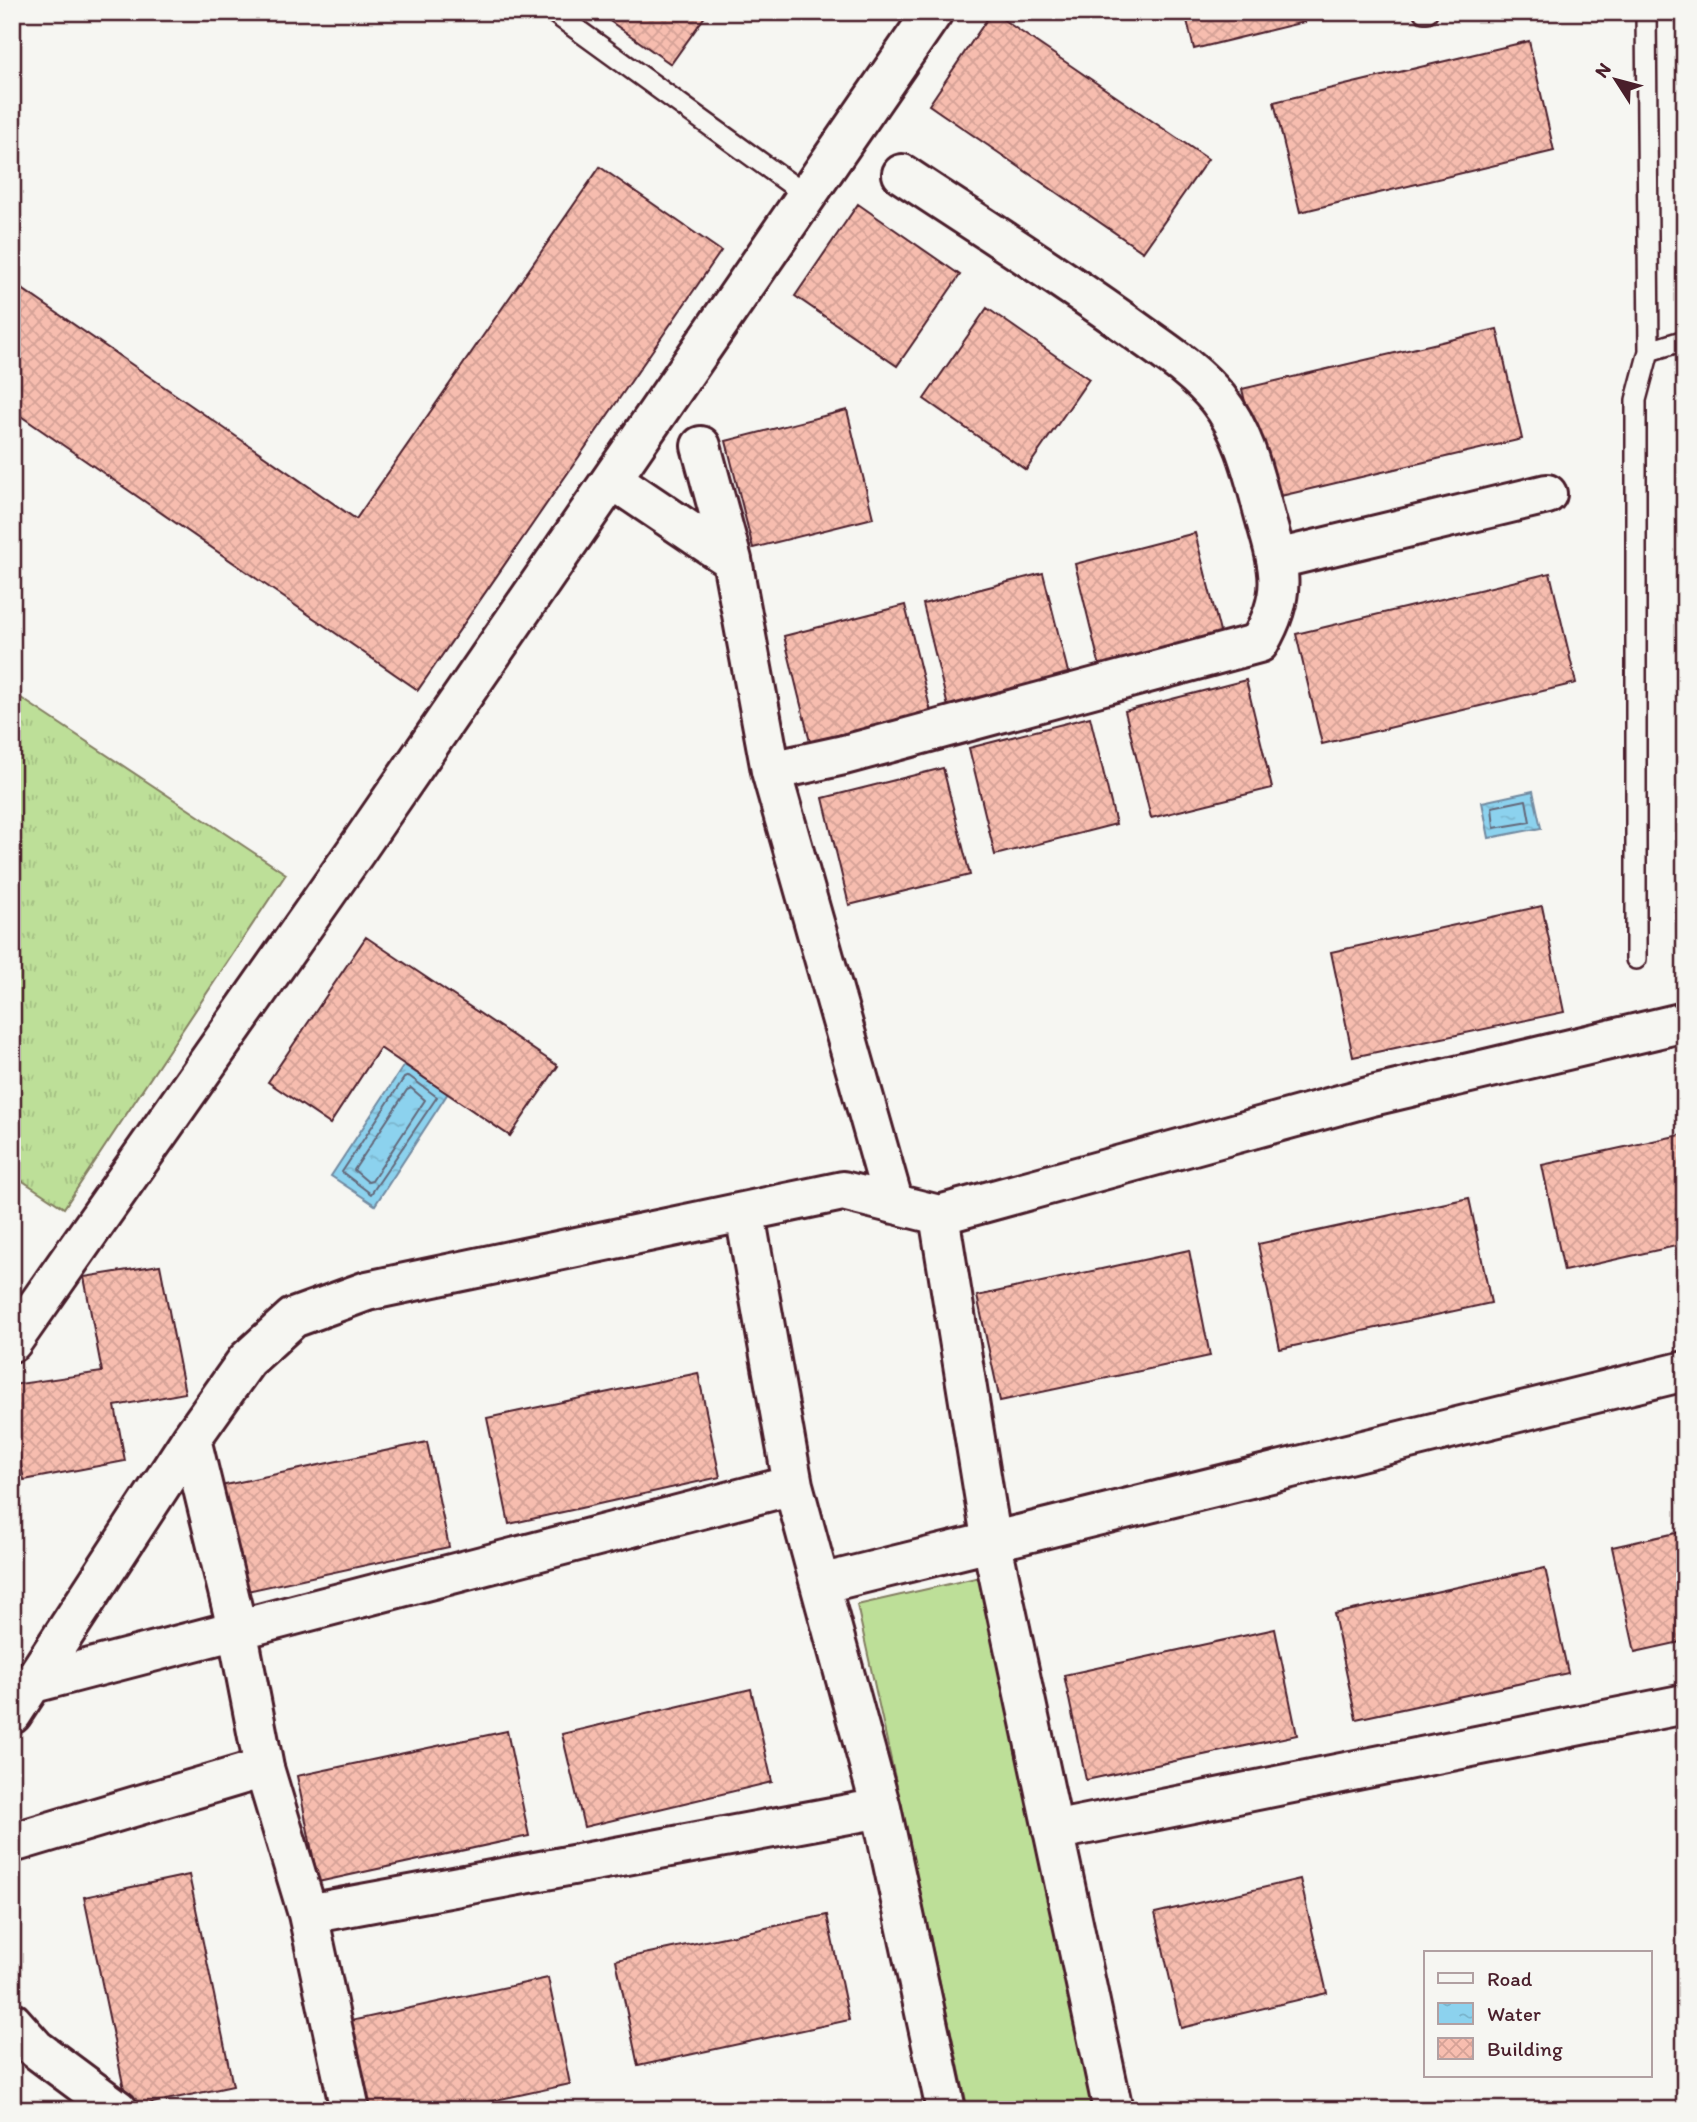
<svg xmlns="http://www.w3.org/2000/svg" width="1697" height="2122" viewBox="0 0 1697 2122" font-family="Itim,sans-serif">
<style>
.grass{fill:url(#grass-tufts);stroke:#847f62;stroke-width:2}
.pitch{fill:#bddf98;stroke:#847f62;stroke-width:2}
.water{fill:url(#water-ripples);stroke:#728aa0;stroke-width:2}
.lines{fill:none;stroke-linecap:round;stroke-linejoin:round}
.shore{stroke:#646779;stroke-width:2}
.building{fill:url(#building-cross-hatch);stroke:#4a1f2b;stroke-width:2}
.lane-casing{stroke:#4a1f2b;stroke-width:24}
.street-casing{stroke:#4a1f2b;stroke-width:44}
.lane{stroke:#f6f6f2;stroke-width:19}
.street{stroke:#f6f6f2;stroke-width:38}
</style>
<defs>
<pattern id="grass-tufts" width="24" height="20" patternUnits="userSpaceOnUse" patternTransform="scale(1.75)"><rect width="24" height="20" fill="#bddf98"/><path d="M3 7l-1-3M5 7V3M7 7l1-3M15 17l-1-3M17 17v-4M19 17l1-3" fill="none" stroke="#a4bf83"/></pattern>
<pattern id="water-ripples" width="26" height="14" patternUnits="userSpaceOnUse" patternTransform="scale(1.75)"><rect width="26" height="14" fill="#8cd2ee"/><path d="M2 4q2-2 4 0t4 0M15 11q2-2 4 0t4 0" fill="none" stroke="#7ab4cc"/></pattern>
<pattern id="building-cross-hatch" width="8" height="8" patternUnits="userSpaceOnUse" patternTransform="scale(1.75)"><rect width="8" height="8" fill="#f7bdaf"/><path d="M0 0l8 8M0 8l8-8" fill="none" stroke="#d5a297"/></pattern>
</defs>
<rect width="100%" height="100%" fill="#f6f6f2"/>
<filter id="ink" filterUnits="userSpaceOnUse"><feTurbulence type="fractalNoise" baseFrequency=".0143" numOctaves="2"/><feDisplacementMap in="SourceGraphic" scale="14" xChannelSelector="R" yChannelSelector="G"/><feConvolveMatrix kernelMatrix="1 2 1 2 8 2 1 2 1" color-interpolation-filters="sRGB"/></filter>
<g filter="url(#ink)">
<!-- grass -->
<path class="grass" d="M12 692 286 874 64 1208 12 1174Z"/>
<!-- pitch -->
<path class="pitch" d="M980 1577 1098 2110H968L857 1605Z"/>
<!-- water -->
<path class="water" d="M1533 791 1541 828 1489 838 1482 802Z
M404 1065 448 1093 375 1205 331 1176Z"/>
<g class="lines">
<!-- shore -->
<path class="shore" d="M1526 800 1530 822 1494 828 1492 807Z
M409 1076 437 1097 371 1194 342 1172 404 1078Z
M411 1088 425 1100 372 1181 368 1182 354 1170 407 1090Z"/>
</g>
<!-- building -->
<path class="building" d="M597 12H708L671 64Z
M992 12 1208 159 1143 252 929 105Z
M1185 12H1301L1304 22 1194 49Z
M1529 41 1554 151 1300 212 1274 102Z
M600 167 721 251 418 690 12 410V282L356 519Z
M858 204 960 275 897 366 795 296Z
M987 308 1089 379 1026 470 924 399Z
M1497 329 1522 439 1268 499 1242 389Z
M847 410 873 518 753 548 726 441Z
M1195 533 1222 640 1101 671 1075 564Z
M1043 573 1070 680 949 711 923 604Z
M1550 573 1576 683 1322 744 1296 634Z
M905 605 931 712 810 742 784 636Z
M1246 680 1272 788 1151 818 1125 711Z
M1090 717 1116 824 995 855 969 748Z
M943 768 970 875 849 905 823 798Z
M1542 906 1564 1012 1353 1057 1331 952Z
M366 937 558 1066 510 1136 380 1048 330 1124 268 1082Z
M1685 1134V1244L1564 1271 1542 1165Z
M1469 1198 1491 1303 1280 1349 1258 1244Z
M1189 1250 1210 1356 1000 1401 977 1296Z
M160 1265 185 1393 115 1406 125 1461 24 1480 12 1419V1385L102 1372 84 1277Z
M698 1373 720 1477 509 1524 487 1418Z
M427 1442 449 1547 238 1593 216 1487Z
M1685 1531V1641L1635 1652 1612 1547Z
M1545 1568 1568 1673 1356 1719 1334 1614Z
M1275 1629 1297 1735 1086 1780 1064 1675Z
M751 1689 772 1782 584 1827 562 1734Z
M507 1731 529 1836 318 1882 297 1776Z
M189 1875 233 2086 128 2108 84 1897Z
M1300 1879 1327 1993 1181 2028 1155 1913Z
M827 1915 849 2020 638 2066 616 1960Z
M548 1978 570 2084 450 2110H355L337 2024Z"/>
<g class="lines">
<defs>
<path id="lane" d="M553 12 807 196
M1424 12H1427
M1646 12 1649 351
M1636 959V400L1649 351 1685 340"/>
<path id="street" d="M701 446 732 560
M612 479 732 560 771 771 894 1204
M1277 559 1547 494
M771 771 844 755 1259 643C1288 594 1280 569 1265 517 1254 476 1245 433 1218 399 1195 370 1162 350 1132 328 1057 274 979 225 902 174
M745 1214 793 1485 881 1808 946 2110
M939 1215 992 1544 1113 2110
M12 1342 358 848 933 12
M191 1439 237 1628 264 1768 308 1914 350 2110
M820 1584 1685 1371
M33 1683 793 1485
M12 1714 191 1439 247 1360 293 1318 367 1291 843 1191 939 1215 1372 1096 1685 1022
M1053 1831 1685 1704
M12 1843 264 1768
M308 1914 881 1808
M12 2022 36 2049 118 2110"/>
</defs>
<!-- lane casing -->
<use href="#lane" class="lane-casing"/>
<!-- street casing -->
<use href="#street" class="street-casing"/>
<!-- lane -->
<use href="#lane" class="lane"/>
<!-- street -->
<use href="#street" class="street"/>
</g>
</g>
<!-- margin -->
<rect width="1697" height="2122" fill="none" stroke="#f6f6f2" stroke-width="42"/>
<rect x="21" y="21" width="1655" height="2080" fill="none" stroke="#4a1f2b" stroke-width="2.5" filter="url(#ink)"/>
<!-- legend -->
<rect x="1424" y="1951" width="228" height="126" fill="#f6f6f2" stroke="#b1a0a2" stroke-width="2"/>
<rect x="1438" y="1973" width="35" height="10" fill="#f6f6f2" stroke="#b1a0a2" stroke-width="2"/>
<text x="1487" y="1986" font-size="21" fill="#4a1f2b">Road</text>
<rect x="1438" y="2003" width="35" height="21" fill="url(#water-ripples)" stroke="#b1a0a2" stroke-width="2"/>
<text x="1487" y="2021" font-size="21" fill="#4a1f2b">Water</text>
<rect x="1438" y="2038" width="35" height="21" fill="url(#building-cross-hatch)" stroke="#b1a0a2" stroke-width="2"/>
<text x="1487" y="2056" font-size="21" fill="#4a1f2b">Building</text>
<!-- north arrow -->
<g transform="translate(1616 80) rotate(306)" stroke="#f6f6f2" stroke-width="5" paint-order="stroke">
<path d="M0-5L12 26L0 18L-12 26Z" fill="#4a1f2b"/>
<text y="-10" font-size="19" font-weight="bold" text-anchor="middle" fill="#4a1f2b">N</text>
</g>
</svg>
